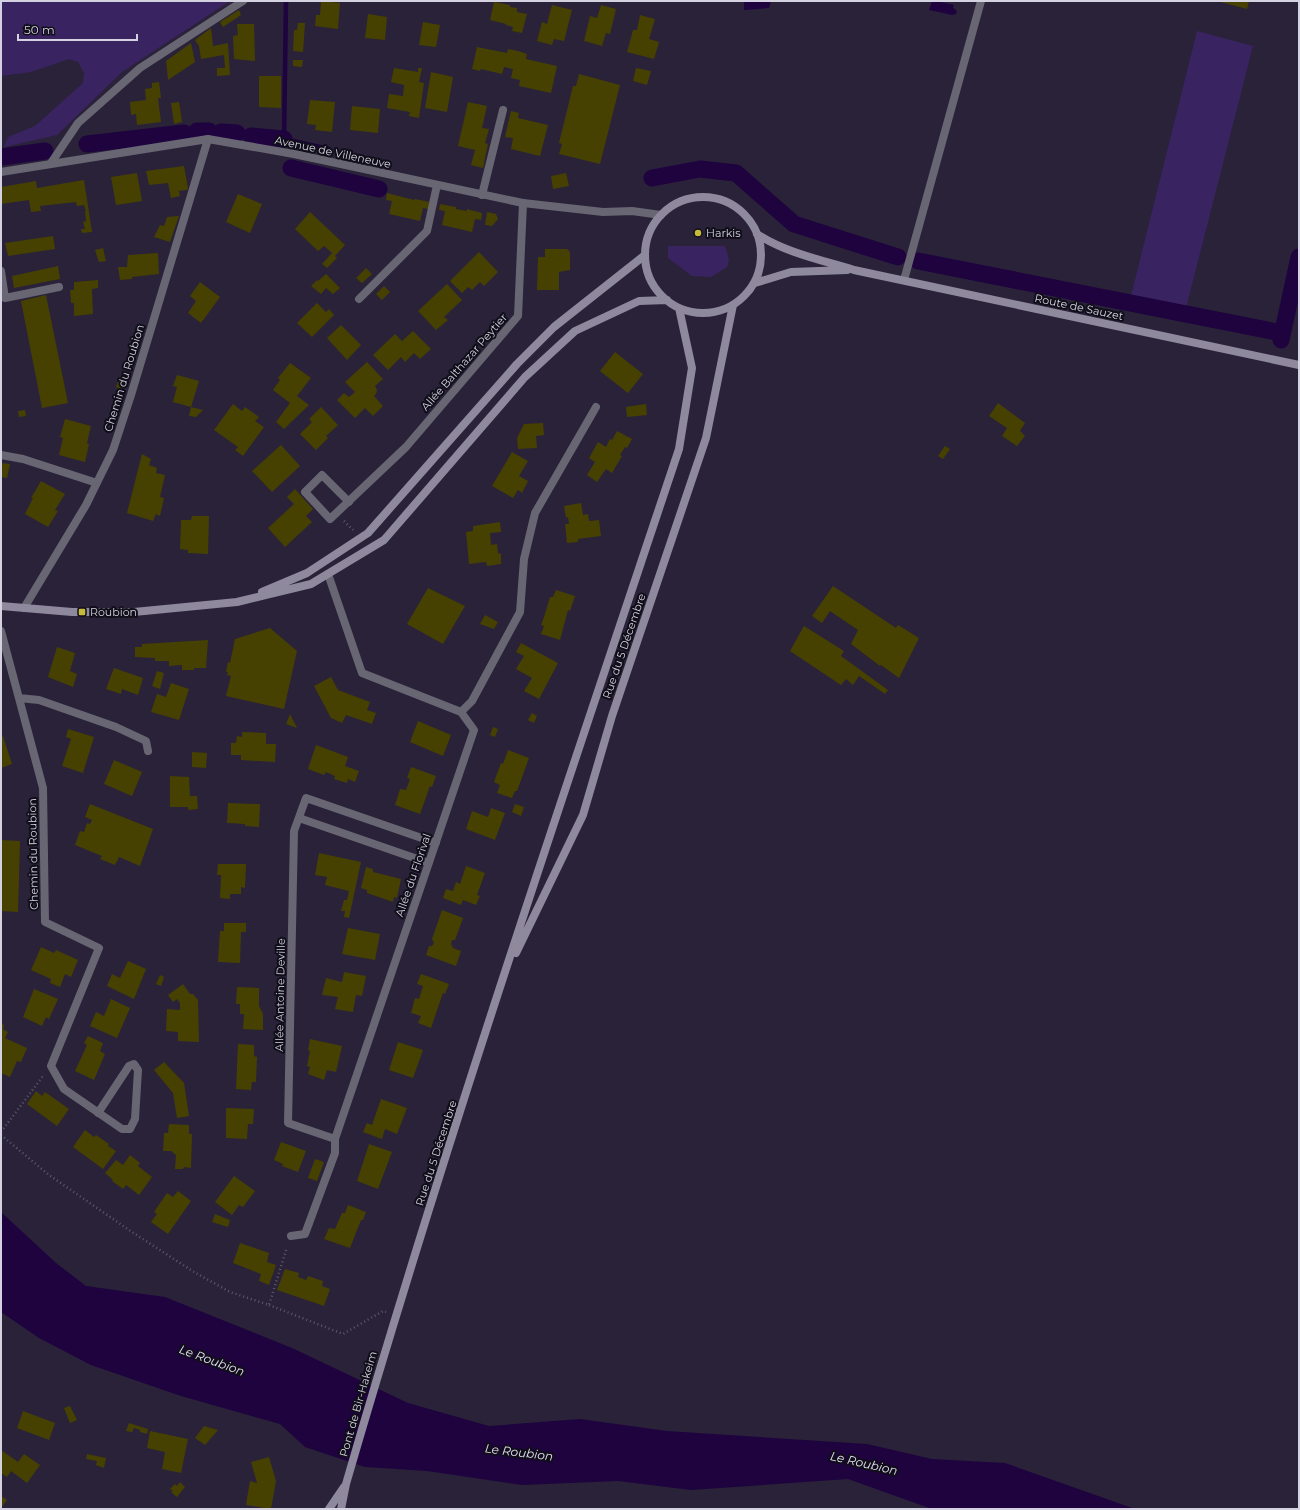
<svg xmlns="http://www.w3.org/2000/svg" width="1300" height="1510" viewBox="0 0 1300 1510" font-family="Montserrat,sans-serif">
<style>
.green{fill:#3a2361}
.water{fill:#1e033f}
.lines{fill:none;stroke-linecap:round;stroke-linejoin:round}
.stream{stroke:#1e033f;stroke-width:4.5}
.canal{stroke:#1e033f;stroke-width:17}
.building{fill:#474101}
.path{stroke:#5f596e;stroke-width:2.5;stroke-dasharray:1 3;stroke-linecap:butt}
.service{stroke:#686672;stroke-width:8}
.minor{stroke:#686672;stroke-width:8}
.tertiary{stroke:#686672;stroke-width:8}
.secondary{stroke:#8e899d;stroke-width:8}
.poi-dot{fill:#c8bb3b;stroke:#100e18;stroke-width:1.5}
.labels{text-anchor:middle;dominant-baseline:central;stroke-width:4;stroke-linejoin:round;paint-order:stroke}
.street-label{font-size:11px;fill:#d4d1e1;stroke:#100e18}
.poi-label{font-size:11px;fill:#d4d1e1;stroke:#100e18;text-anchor:start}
.water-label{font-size:12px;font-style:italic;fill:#e6e0f7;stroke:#100e18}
</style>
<rect width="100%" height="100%" fill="#292239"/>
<!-- green -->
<path class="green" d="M1 1H230L122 72 57 135 4 147 8 137 35 126 83 83 84 73 78 62 69 59 31 72 1 76Z
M1197 31 1253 46 1186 308 1130 300Z
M668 246H725L729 259 727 267 711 277 692 276 668 258Z"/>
<!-- water -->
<path class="water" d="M744 1H771L769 8 744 10Z
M932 1H937L954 5 953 8 957 11 956 14 952 15 929 10Z
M1 1212 56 1263 86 1286 165 1297 292 1348 408 1403 489 1426 580 1419 667 1431 867 1444 932 1459 1005 1463 1135 1509H932L848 1479 691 1490 618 1481 522 1485 427 1471 365 1467 305 1447 280 1424 181 1396 91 1365 39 1338 1 1312Z"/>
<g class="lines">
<!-- stream -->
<path class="stream" d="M286 1 284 139 329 149"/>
<!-- canal -->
<path class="canal" d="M197 131H209
M221 132 237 133
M251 136 284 139
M87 144 184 133
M1 157 45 151
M291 168 379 189
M652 178 700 169 736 173 794 224 898 257
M918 261 1282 333
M1281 340 1299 257"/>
</g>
<!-- building -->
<path class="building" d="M321 1 340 3 338 29 315 26 316 15H320Z
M1217 1H1249L1247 9Z
M494 2 510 5V7L517 8V12L527 14 522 33 512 31 513 27 506 25V24L490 20Z
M552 5 572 10 564 41 554 39 552 45 537 41 542 22 547 24Z
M601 5 616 9 610 34 606 33 602 46 584 41 590 16 597 18Z
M239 10 241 15 223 27 220 22Z
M368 14 387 17 385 40 365 38Z
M640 15 655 19 649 39 659 42 654 59 627 52 633 30H637Z
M423 22 440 25 436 47 419 45Z
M298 23H305L303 52 293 51 294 30H297Z
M237 24H254L255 61 234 59 233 36 238 35Z
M211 28 213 46 228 43 230 75 217 76V68H225L224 55 201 59 199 46 195 40Z
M191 43 195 62 168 80 166 61Z
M477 47 507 53 508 49 518 51 527 54 526 59 557 66 551 93 519 86 520 80 511 78 513 69 504 67 502 74 481 69 480 71 472 69Z
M293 60H303L302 67 293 66Z
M394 68 418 72V68H422L419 82 424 83 419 118 409 116 410 112 387 108 389 94 403 96 404 85 391 82Z
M636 68 651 71 647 85 633 81Z
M431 72 453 77 447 112 425 108Z
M579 74 620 85 600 164 559 154 562 144 559 143 573 86H576Z
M259 76H281V108L259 107Z
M159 82 161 98H158L161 122 137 125 136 114 131 115 130 102 146 100 145 89 152 88V83Z
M310 100 335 102 332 132 315 130 316 125 307 124Z
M179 102 182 122 174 124 171 103Z
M468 102 487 106 482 128 489 129 485 143 488 144 483 168 471 165 475 150 458 146Z
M352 106 380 109 378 133 350 130Z
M511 111 519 113 518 118 548 125 540 156 511 149 513 138 505 137Z
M184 166 188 188 187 190 179 191 180 196 171 198 168 183 149 185 146 171Z
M137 173 142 201 116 205 111 177Z
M566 173 569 186 553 189 551 176Z
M84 180 92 232 82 233 81 229H85L83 222 86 221 85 211H86L84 205 77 206 76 202 40 206 41 211 31 212 29 200 1 204V187L36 181 37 188Z
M387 193 414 200 415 199 430 202 428 209 423 208 420 221 389 214 392 201 386 200Z
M238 194 262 204 250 233 226 222Z
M440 204 456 207V209L461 210 467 211V209L482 213 481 220 475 219 472 232 442 225 445 211 439 210Z
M310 212 345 245 335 256 337 258 327 268 322 264 332 253 324 246 318 251 295 229Z
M487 212 496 214 498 219 492 226 485 225Z
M179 216 170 242 154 237 160 225 164 226 167 217Z
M53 236 55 249 8 256 5 243Z
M103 248 106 261 99 262 95 250Z
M545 249H567L570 252V270L559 272V290H537L538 257H545Z
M479 252 498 272 484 286 480 282 472 290 468 287 462 293 450 281Z
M158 253 159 274 132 277V279L120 280 118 267H127L128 255Z
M58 266 60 279 14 288 12 276Z
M366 268 372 274 362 283 356 278Z
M326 274 340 288 333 294 326 288 321 294 311 286 317 280 318 281Z
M98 280V288L92 289 93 314 74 316V303H71L70 290H74V282Z
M200 282 220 297 201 323 188 313 196 301 190 296Z
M447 284 462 300 444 317 448 320 436 330 418 311Z
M384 286 390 292 382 300 376 294Z
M46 295 68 403 42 408 21 301Z
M317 303 326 312 329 309 334 315 312 337 297 323Z
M341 325 361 345 347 360 327 338Z
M413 331 431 349 420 359 414 353 405 362 401 357 388 370 373 355 395 334 402 341Z
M615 352 643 374 628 393 600 371Z
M367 362 383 379 375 386 377 390 376 394 374 396 383 406 373 416 365 408 355 418 337 400 344 393 349 397 355 392 345 382Z
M290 363 311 378 297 396 309 405 284 429 276 422 290 403 273 390 280 380 278 378Z
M177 375 199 381 191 407 203 410 196 417 189 416 191 407 173 402 177 387 173 386Z
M120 376 125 378 121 389 116 387Z
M998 403 1025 423 1020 431 1025 436 1017 446 1002 436 1007 428 989 416Z
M233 404 242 411 245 407 259 417 255 421 264 427 243 456 235 450 238 447 214 430Z
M646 404 647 415 627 417 626 407Z
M321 407 338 425 326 436 328 438 316 450 300 434 312 422 309 419Z
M25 410 26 416 19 417 18 411Z
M65 419 91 426 87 443 89 444 85 462 59 455 63 438 60 437Z
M543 423 544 435 536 436 537 448 518 449 517 438 524 424Z
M617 431 632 439 627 448 625 447 620 455 622 456 612 473 606 469 597 482 587 475 595 462 589 458 598 442 606 447 610 439 612 440Z
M281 445 300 466 272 492 252 471Z
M945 446 950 449 943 459 938 456Z
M512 452 528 461 519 476 528 481 522 493 518 490 513 498 492 486Z
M142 454 151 459 149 465 157 468 156 473 165 475 160 497 164 498 160 516 156 514 153 521 127 513Z
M1 463 10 464 7 478 1 477Z
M41 481 65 494 55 510 58 511 48 527 25 514 33 498H31Z
M295 489 313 509 306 516 312 522 285 547 268 528 294 504 287 497Z
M581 503 583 515 588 514 589 521 599 520 601 536 578 539V542L567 543 565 524H569L568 517 566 518 564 506Z
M192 516H209L208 554 188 553V550L180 549 181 520H191Z
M500 522 501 532 490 533 491 545 497 544 498 553 501 554V564L487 566 486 562 469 564 466 532 473 531V526Z
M833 586 896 628 898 625 919 638 899 678 881 665 880 666 851 644 858 630 830 611 822 623 812 616Z
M428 588 465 606 443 644 407 624Z
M556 590 575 596 570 611 568 610 560 640 541 634 544 626 541 625 544 617 550 597H553Z
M485 615 498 622 494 629 480 624Z
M804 626 844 651 841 656 888 690 885 694 859 676 853 685 846 679 841 685 790 651Z
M270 628 297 651 284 709 226 696 231 676 227 675 228 672H226L228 662 230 663 235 639Z
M208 640 206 668H194V670H182V665L169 666V661H155V658L135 657V647H142V644Z
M521 643 558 663 539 699 524 691 532 678 516 669 524 656 516 652Z
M57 647 75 653 70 671 77 674 73 687 48 677Z
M114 668 143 678 138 695 122 689 121 694 106 689Z
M157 671 164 673 160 689 152 686Z
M331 677 338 690 370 702 367 710 376 713 372 724 346 715 342 723 331 718 314 686Z
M171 683 189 689 179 720 151 712 157 694 166 697Z
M532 713 537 716 534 723 528 720Z
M290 714 297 728 286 724Z
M418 721 451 735 443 756 410 742Z
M493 727 498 729 495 737 490 735Z
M68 729 94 737 83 773 62 766 71 739 66 737Z
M242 732 266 733V744H276L275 762 241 760V755H231V743H236L237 736 242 737Z
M3 736 12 764 1 768V737Z
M316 745 348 757 345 766 359 771 355 782 348 779 347 783 334 779 335 776 326 772 324 775 308 769Z
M508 750 529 758 517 791H515L512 798 497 793 500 785 494 782 501 763 503 764Z
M192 752 207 753 206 768 192 767Z
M114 760 142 772 132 796 104 784Z
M411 767 436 776 432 787 430 786 420 814 395 805 400 789 406 790 410 779 407 778Z
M170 776 189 777 190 796H197L198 809 188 810V807H170Z
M228 803 260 804 259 827 245 826V824L227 823Z
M90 804 153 829 140 866 119 857 115 865 100 859 102 856 75 845 80 831 84 832 87 823 90 824 92 820 85 817Z
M515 804 524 807 521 816 512 812Z
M491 808 505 813 495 840 466 829 472 811 488 817Z
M1 840 20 841 18 912 1 911Z
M319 853 361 862 349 918 344 917 345 911H341L344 900H347L349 891 325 885 327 877 315 875Z
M218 864H246L245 888 241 887V894H230V899L220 898 221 875H217Z
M466 866 485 873 477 895 480 896 476 905 463 900 461 905 443 898 446 889 453 891 456 882 460 884Z
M366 867 373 869V872L401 879 397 898 394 897 393 902 367 893V890L361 888Z
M442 910 463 918 455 940H452L451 944 453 948 461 951 456 966 426 955 429 946H432L434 943 432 939Z
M224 923H246V932H241L240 963 218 962 220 931H224Z
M348 928 380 934 375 960 342 954Z
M41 947 54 953 56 950 78 960 71 977 65 974 60 987 50 983 51 979 31 970Z
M128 961 146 969 134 999 107 986 112 974 120 978Z
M344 972 366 976 362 996 356 995 353 1012 335 1009 338 997 322 995 326 978 342 982Z
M421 974 449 984 445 994 443 993 431 1028 418 1023 421 1016 411 1013 415 998 419 999 423 986 417 984Z
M160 975 164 977 161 986 156 984Z
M183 984 190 994H193L198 1000 199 1042 178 1041V1032L166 1031 167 1009 180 1010V1003L177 999 173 1002 168 995Z
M237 987 259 988V1006L263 1014V1030L243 1029 244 1014H240V1004H236Z
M34 989 58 999 49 1019 46 1017 42 1026 23 1017Z
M111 999 130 1008 117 1038 90 1026 96 1012 104 1016Z
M1 1023 4 1025 3 1029 8 1032 5 1038 27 1048 21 1062 17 1061 10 1077 1 1073 2 1045 1 1044Z
M88 1036 103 1043 100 1051 105 1054 94 1080 75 1071 87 1045 84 1043Z
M310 1039 342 1046 336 1072 327 1070 324 1080 308 1074 310 1067 307 1066 310 1051 308 1050Z
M398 1042 423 1050 413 1078 389 1070Z
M238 1044 254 1045V1056L257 1057 256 1082H252L251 1090 236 1089Z
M164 1062 184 1083 189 1116 177 1118 173 1093 154 1070Z
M36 1091 42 1096 45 1092 69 1109 57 1126 27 1104Z
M381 1099 407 1108 397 1134 385 1129 382 1139 363 1132 367 1123 372 1125Z
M226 1108 254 1109 253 1124H248L247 1139 226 1138Z
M169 1124 189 1125V1134H192L191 1168 184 1167 183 1169H175L176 1155 171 1151H163L164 1133H168Z
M85 1130 94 1137 96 1135 109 1144 108 1146 116 1151 103 1169 73 1147Z
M281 1142 306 1151 298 1172 282 1166 283 1164 274 1160Z
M369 1144 392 1152 378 1189 357 1181Z
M130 1155 140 1163 138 1166 152 1177 139 1195 126 1185 123 1189 112 1181 113 1180 105 1173 116 1160 123 1165Z
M315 1159 324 1162 317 1181 308 1178Z
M234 1176 255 1191 243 1207 239 1205 232 1215 215 1202Z
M178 1191 191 1201 168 1234 151 1222 157 1214 154 1212 167 1193 173 1197Z
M348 1205 366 1212 363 1220H361L350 1248 324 1239 329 1228 335 1229 342 1213H345Z
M215 1214 230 1220 228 1227 212 1222Z
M240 1243 269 1253 267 1262 276 1265 269 1285 259 1281 261 1274 233 1263Z
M285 1269 299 1273 298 1277 306 1280 308 1276 323 1281 322 1286 330 1289 324 1306 277 1290Z
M70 1406 77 1420 70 1423 64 1408Z
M23 1411 55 1423 49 1440 17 1428Z
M129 1423 148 1429 147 1434 140 1432V1430L134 1428 132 1432 126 1431Z
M204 1426 218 1430 205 1445 195 1438Z
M150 1431 188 1439 181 1473 162 1469 165 1452 147 1448Z
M1 1450 18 1462 24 1454 40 1465 27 1483 11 1471 7 1477 1 1473Z
M87 1454 106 1458 104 1468 96 1465 97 1461 86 1459Z
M269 1457 276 1481 271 1509 246 1505 250 1481 257 1483 251 1462Z
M180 1482 185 1487 177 1497 171 1492 173 1491 170 1489 175 1484 177 1486Z
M1 1496 7 1500 1 1508Z"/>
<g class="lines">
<!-- path -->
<path class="path" d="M344 521 353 530
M1 1132 43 1076
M1 1135 49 1175 132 1232 194 1272 230 1292 269 1305 287 1247
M269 1305 343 1334 383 1311 386 1312"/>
<!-- service -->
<path class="service" d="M904 280 981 1"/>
<!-- minor -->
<path class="minor" d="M51 163 78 123 140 68 243 1
M482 195 503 110
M1 271 5 298 59 287
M359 299 427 231 437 185
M1 455 23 459 97 483
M349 502 322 475 305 492 330 519 406 447 518 316 523 203
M24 608 86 505 113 450 131 395 208 139
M1 631 43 788 45 922 99 948 51 1066 64 1089 122 1129H130L135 1119 138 1070 134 1064 129 1066 98 1113
M19 698 39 700 116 727 146 741 148 751
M461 712 472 701 520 612 524 559 535 513 596 407
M299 818 429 863
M335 1139 288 1123 294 831 306 798 436 843
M291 1236 305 1234 335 1153V1139L474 730 461 712 362 673 328 574"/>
<!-- tertiary -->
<path class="tertiary" d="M1 172 208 139 294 154 523 203 603 212 632 211 661 215"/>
<!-- secondary -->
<path class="secondary" d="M645 255a58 58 0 1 1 116 0a58 58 0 1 1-116 0Z
M757 234C786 253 822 260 854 270L1299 365
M755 283 791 272 847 270
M262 592 307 573 368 533 517 364 554 327 645 255
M1 606 72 612H134L237 602 311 584 384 540 525 377 575 331 639 301 667 300
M516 953 583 815 612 716 706 438 733 305
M329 1509 344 1487
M341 1509 346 1484C447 1136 564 793 679 449L692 368 679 308"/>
</g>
<!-- markers -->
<g class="poi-dot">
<circle cx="698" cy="233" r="4"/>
<rect x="78" y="608" width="8" height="8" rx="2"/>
</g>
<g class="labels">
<!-- street labels -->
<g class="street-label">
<text transform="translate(333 152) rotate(12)">Avenue de Villeneuve</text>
<text transform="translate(1079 307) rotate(12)">Route de Sauzet</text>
<text transform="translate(464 362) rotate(-49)">Allée Balthazar Peytier</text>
<text transform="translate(124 378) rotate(-73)">Chemin du Roubion</text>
<text transform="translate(624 646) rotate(-71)">Rue du 5 Décembre</text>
<text transform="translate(33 854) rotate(-91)">Chemin du Roubion</text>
<text transform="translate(413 875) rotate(-71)">Allée du Florival</text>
<text transform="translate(280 995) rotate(-89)">Allée Antoine Deville</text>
<text transform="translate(436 1153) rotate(-72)">Rue du 5 Décembre</text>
<text transform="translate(358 1404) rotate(-74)">Pont de Bir-Hakeim</text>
</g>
<!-- poi labels -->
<g class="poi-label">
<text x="706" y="233">Harkis</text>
<text x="90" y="612">Roubion</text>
</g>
<!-- water labels -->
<g class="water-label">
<text transform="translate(212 1360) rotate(20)">Le Roubion</text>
<text transform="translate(519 1452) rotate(7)">Le Roubion</text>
<text transform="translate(864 1463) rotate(13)">Le Roubion</text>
</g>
</g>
<!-- border -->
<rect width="1300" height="1510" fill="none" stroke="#d4d1e1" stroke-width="4"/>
<!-- scale -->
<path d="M18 34v6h119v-6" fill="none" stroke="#d4d1e1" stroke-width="2"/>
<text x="24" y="34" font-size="12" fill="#d4d1e1" stroke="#100e18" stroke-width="3" paint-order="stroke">50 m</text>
</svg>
